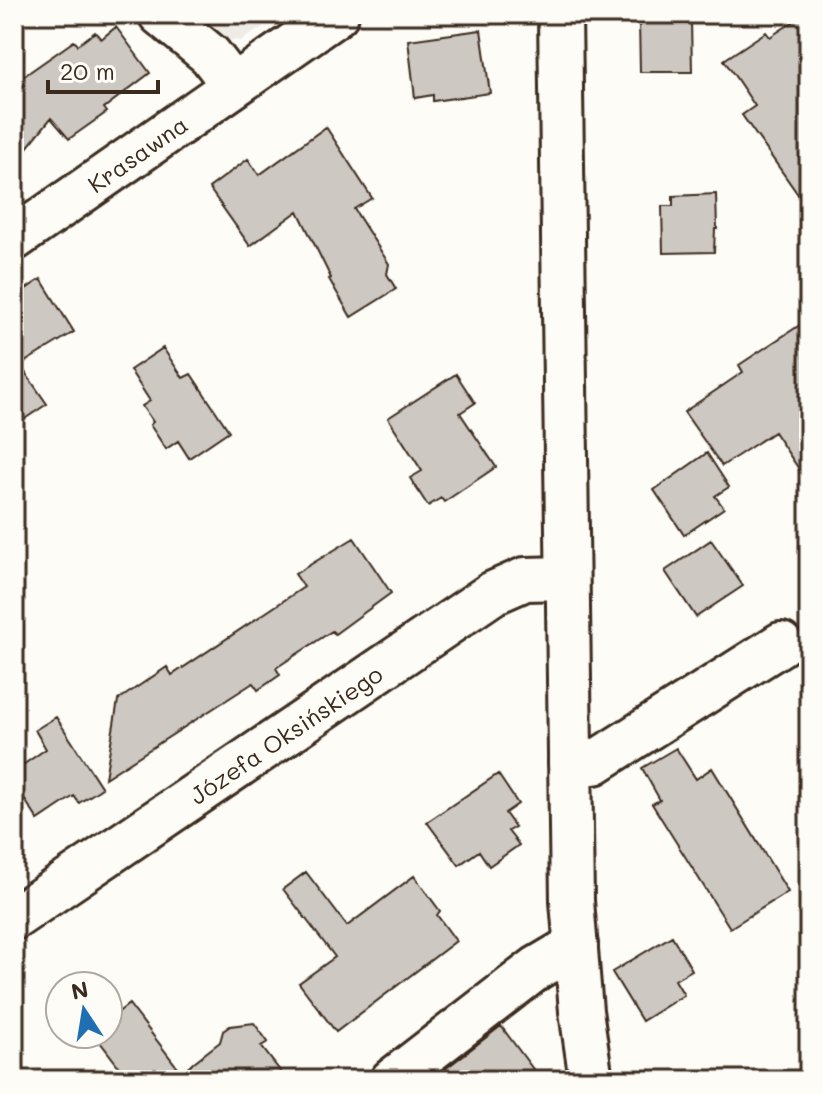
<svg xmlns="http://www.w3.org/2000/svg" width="823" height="1094" viewBox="0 0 823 1094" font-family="Mali,sans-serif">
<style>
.built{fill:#efece7}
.building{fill:#cdc8c2;stroke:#3b2a1e;stroke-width:2}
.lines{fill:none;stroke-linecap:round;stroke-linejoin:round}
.minor-casing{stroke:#3b2a1e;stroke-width:48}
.minor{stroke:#fdfcf7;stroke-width:42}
.labels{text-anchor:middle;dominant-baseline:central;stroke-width:6;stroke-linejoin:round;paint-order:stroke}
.street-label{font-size:24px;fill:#3b2a1e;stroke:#fdfcf7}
</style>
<rect width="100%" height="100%" fill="#fdfcf7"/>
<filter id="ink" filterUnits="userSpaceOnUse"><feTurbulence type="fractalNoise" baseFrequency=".0125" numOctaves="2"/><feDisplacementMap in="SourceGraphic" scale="16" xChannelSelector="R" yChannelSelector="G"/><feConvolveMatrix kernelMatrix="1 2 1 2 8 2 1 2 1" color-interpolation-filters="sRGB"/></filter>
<g filter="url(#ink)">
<!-- built -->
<path class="built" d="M186 14H283L241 41 214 38Z"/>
<!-- building -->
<path class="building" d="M805 14H809V210L742 115 755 106 724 60 766 32 770 37Z
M691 19 692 72H640L639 21Z
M116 27 150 73 104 108 107 112 69 139 51 118 14 164V83L74 41 78 45 95 32 101 39Z
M481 30 490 93 433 101V95L415 98 408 40Z
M326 127 372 198 354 209 389 264 387 274 396 289 351 317 329 279 331 278 298 211 250 246 209 188 248 159 259 175Z
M716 194 717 229H715L714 252 663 253 662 206H673V196Z
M41 279 74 332 20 365 47 404 14 426V297Z
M809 319V484L774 432 722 466 684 412 743 372 739 365Z
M163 348 183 378 191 374 229 431 189 458 178 441 166 449 150 425 153 422 142 406 150 401 130 370Z
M456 374 475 403 460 413 496 467 444 502 441 498 428 506 410 478 422 471 388 418Z
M707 453 729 487 715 496 724 508 684 535 654 490Z
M354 538 391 593 335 634 332 631 276 668 280 675 258 690 253 683 105 778 118 700 167 667 172 675 304 587 295 574Z
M711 540 743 586 696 617 665 571Z
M56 717 102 788 79 803 74 796 38 820 14 783V771L46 749 35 730Z
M676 748 696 779 712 768 788 892 730 928 652 804 660 800 642 768Z
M498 774 518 804 505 813 515 827 508 831 519 845 489 866 479 851 459 865 427 822Z
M306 872 347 926 414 876 440 911 437 915 456 941 336 1032 299 983 335 957 283 889Z
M672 936 692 970 675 980 684 995 642 1021 612 972Z
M129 1004 181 1072 220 1042 223 1031 230 1026 254 1023 268 1042 261 1046 287 1080H129L94 1034H108V1020Z
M501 1026 541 1080H431Z"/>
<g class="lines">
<defs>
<g id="minor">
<path d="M160 14 210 55 233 85"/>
<path d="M560 14 572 901 581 1011 591 1080"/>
<path id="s1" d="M14 239 337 14"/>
<path d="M570 762 594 763 781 644"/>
<path id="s2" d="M14 918 493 593 525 579 567 578"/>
<path d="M392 1080 537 968 576 945"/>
</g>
</defs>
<!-- minor casing -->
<use href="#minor" class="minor-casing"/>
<!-- minor -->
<use href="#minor" class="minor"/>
</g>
</g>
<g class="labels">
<!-- street labels -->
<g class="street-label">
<text stroke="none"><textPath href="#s1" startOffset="150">Krasawna</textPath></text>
<text stroke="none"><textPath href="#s2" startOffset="328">Józefa Oksińskiego</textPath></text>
</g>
</g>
<!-- margin -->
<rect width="823" height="1094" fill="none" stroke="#fdfcf7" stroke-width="48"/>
<rect x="24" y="24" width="775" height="1046" fill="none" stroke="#3b2a1e" stroke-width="3" filter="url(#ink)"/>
<!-- north arrow -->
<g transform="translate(84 1010) rotate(348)"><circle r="38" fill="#fdfcf7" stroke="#afa8a0" stroke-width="2"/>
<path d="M0-6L14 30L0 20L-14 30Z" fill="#1f6fb2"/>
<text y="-12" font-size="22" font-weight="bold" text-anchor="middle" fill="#3b2a1e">N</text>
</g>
<!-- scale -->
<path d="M48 80v12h110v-12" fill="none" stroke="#3b2a1e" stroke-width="4"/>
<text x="60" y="80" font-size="24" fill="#3b2a1e" stroke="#fdfcf7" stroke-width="6" paint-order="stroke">20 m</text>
</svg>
